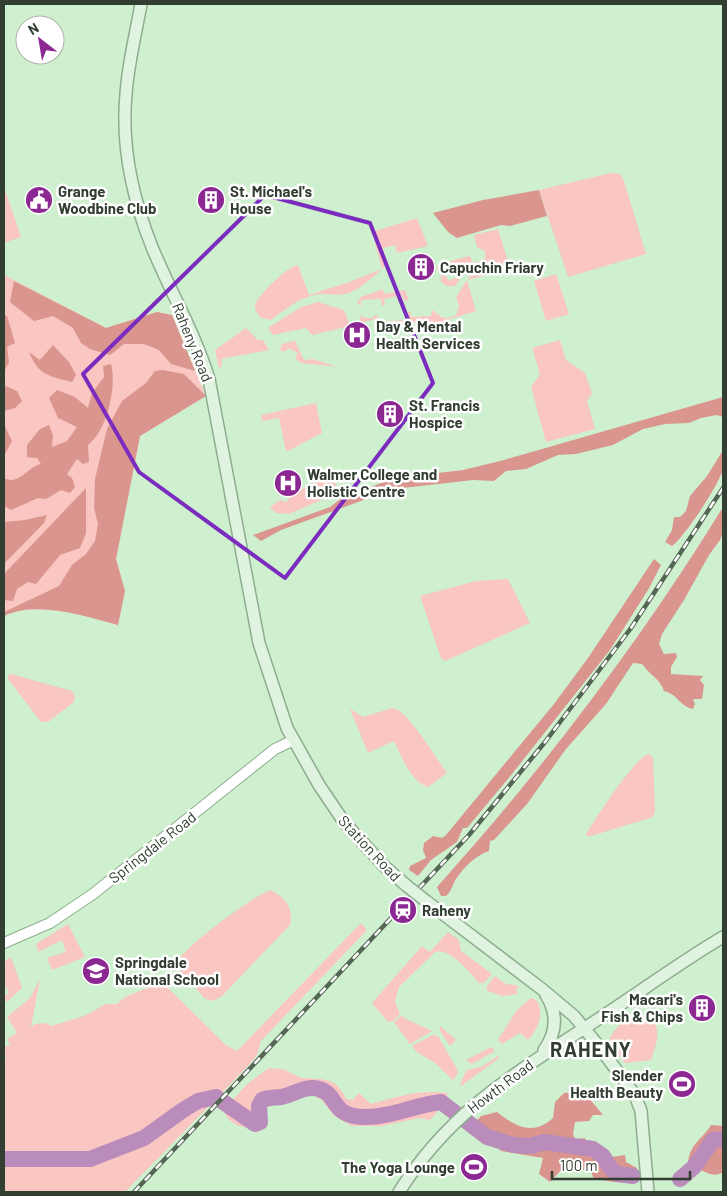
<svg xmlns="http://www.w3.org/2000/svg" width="727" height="1196" viewBox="0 0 727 1196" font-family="Barlow,sans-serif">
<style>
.green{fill:#f9c6c1}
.forest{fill:#da958e}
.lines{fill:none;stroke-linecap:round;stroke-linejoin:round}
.river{stroke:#b98cbb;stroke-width:16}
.tertiary-casing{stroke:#8dad8e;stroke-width:12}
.secondary-casing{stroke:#8dad8e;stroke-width:14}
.tertiary{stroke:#fff;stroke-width:10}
.secondary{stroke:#dff3e0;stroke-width:11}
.rail-casing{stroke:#546654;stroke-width:4.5}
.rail{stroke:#fff;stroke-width:2.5;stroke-dasharray:8;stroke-linecap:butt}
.secondary-bridge-casing{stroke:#8dad8e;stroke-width:14;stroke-linecap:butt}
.secondary-bridge{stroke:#dff3e0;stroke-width:11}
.marked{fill:none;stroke:#7b2cbf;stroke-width:4;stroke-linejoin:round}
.labels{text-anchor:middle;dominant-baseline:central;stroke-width:5;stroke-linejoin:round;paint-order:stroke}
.poi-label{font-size:15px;font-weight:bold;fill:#313e31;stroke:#fff;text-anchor:start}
.street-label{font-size:15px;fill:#313e31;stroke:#fff}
.district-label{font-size:20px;font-weight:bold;letter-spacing:1px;fill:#313e31;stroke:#fff}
</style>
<rect width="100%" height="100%" fill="#cff0cf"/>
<!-- green -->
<path class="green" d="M611 173 620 174 624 181 646 254 568 277 539 190Z
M5 190 21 237 4 243V191Z
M417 218 428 246 397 253 395 245 383 248C384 255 388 262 383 268 373 277 362 288 349 293 340 296 331 294 322 294 302 295 286 309 271 320L261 318C259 315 255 311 255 307 255 297 288 266 298 265L309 295 349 282 382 269 372 232Z
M498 229 508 261 498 272 467 280 476 311 441 322 377 324 375 319 361 323 360 318 363 314V318H372L377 314 378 322 408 320V312L410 311 411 317 431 316 432 310C440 316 445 322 456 315L459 306 456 297 471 274 467 272 474 262H482L485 257V251L477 247 474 235Z
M470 256 472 261 461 277 437 270 439 264Z
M556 274 569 314 546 321 534 281Z
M4 275 106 328 157 312 172 315 206 396 140 436 116 559 125 591 118 625C85 616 36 600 4 616Z
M441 275 446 276 449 281 454 278 460 279 455 286H447L441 282Z
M383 289 384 294 405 290 409 300 404 301 402 295 384 299 385 305 382 306 381 299 361 300V306L357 303 361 297Z
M318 302 344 310 350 326 312 335 306 328 273 335 268 328 301 307Z
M246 328 258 340H263L269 350 221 359 222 366 219 368 215 350Z
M560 340 566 360 585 373 592 393 587 401 595 429 546 442 531 387 540 374 532 348Z
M295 341 304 360 313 359 337 367 301 363 295 358 298 353 289 348 284 352 280 350 282 344Z
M316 403 322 433 290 450 286 451 279 418 262 421 261 415Z
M333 469 337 493 289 514 276 513 270 507 280 500 286 502 294 493 314 483V480Z
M508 579 530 623 445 661 441 658 420 596 476 581Z
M11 674 72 691 75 696 74 702 48 722H41L8 679V675Z
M392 708C407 708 437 760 447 773L428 787C411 782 402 757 394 741L368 753 350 709 363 717Z
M648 754 653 757 655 811 653 817 588 837 586 834C596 818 633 760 648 754Z
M270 890C285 897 294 908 290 925L221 997 212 1001 204 998 178 968V960C190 943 250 898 270 890Z
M361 923 367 930 261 1041 257 1055 248 1066 125 1192H4V1061L6 1060 4 1048 10 1044 7 1039 17 1033 7 1017 30 998 40 979 31 1027 35 1024 46 1023 51 1026 84 1016 106 1004H117L125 997 145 989 157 985 168 988 226 1045 237 1051Z
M68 924 85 957 52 970 47 958 66 952 62 940 38 952 36 944Z
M448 932 459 940 461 951 492 974 484 983H479C471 973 448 946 435 952L399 987 395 1002 400 1014 393 1021 388 1022 372 1003 422 946 430 952Z
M11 957 22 988 7 1002 4 997 9 992 4 984V962Z
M495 976 506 984 516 985 518 987 516 991 518 994 502 996 488 991 486 987Z
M531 998 536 1000C546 1013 537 1030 528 1040L520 1033 502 1044 498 1040 516 1011Z
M402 1015 404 1018 432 1031 410 1044 394 1022Z
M642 1016C666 1020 656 1046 651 1060L625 1063 612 1046 610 1038C617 1024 627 1018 642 1016Z
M440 1026 456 1040 450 1046 440 1031Z
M432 1035 438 1036 457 1069 458 1073 453 1080 435 1063 417 1052 412 1046Z
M491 1047 495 1051 472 1064 466 1060Z
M498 1056 499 1058 461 1086 460 1084 467 1070 481 1067Z
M269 1068C274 1069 280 1068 285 1070 291 1072 297 1077 303 1078 325 1080 335 1076 346 1099L353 1100 359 1093 371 1104C395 1097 422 1089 447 1093V1101L430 1120 419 1118 382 1126H352L333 1115 322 1100 300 1088 282 1095H271L263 1103 260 1124C249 1131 232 1127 225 1114 234 1094 251 1080 269 1068Z"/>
<!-- forest -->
<path class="forest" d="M539 190 547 216 510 226 501 225 457 238 448 232 433 213 483 200Z
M14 281 106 328 157 312 172 315 195 371 171 364 159 350 144 344H124L110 355 90 349 81 343 73 328 53 316 34 321 10 302Z
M4 315 7 316 15 343 7 347 9 362 4 372Z
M53 345 69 362 76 375 72 382C49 376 39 376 29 352L40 360Z
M111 364C117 387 107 431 88 445L89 462 83 464 77 459 67 474 72 478 75 487 70 493 61 490 46 499 38 498 11 510 4 506V478C19 486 27 467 41 464L37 458 27 457V445L40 429 49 425 53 435 52 447 67 441 77 427 58 418 49 398 57 390 75 397 88 408 92 393 104 377 103 366Z
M163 370 184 374 206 396 140 436 116 559 125 591 118 625C85 616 36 600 4 616V612L59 586 72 565 86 554 95 541 98 524 94 508 95 479 107 429 122 401 146 383 155 371Z
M6 386 17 391 22 401 15 408 4 411V387Z
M723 397V417L717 415 701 418 689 423 665 424 643 429 613 445 576 454 558 455 526 469 506 471 494 481 473 480 394 489 281 530 261 541 253 535 330 507 343 497 395 478 463 470 504 460Z
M4 424 12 441 4 456Z
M723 450C723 456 725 463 723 469 720 483 684 538 672 546L665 542 672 530 674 517H680L686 511 690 496 707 476Z
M86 488V533L80 548 60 555 36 584 28 582 17 589 13 601 4 600V574Z
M723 507V532L720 540 709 555 684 600 662 634 659 644 664 654 676 653 677 657 671 667V674L703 676 700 680 704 685 702 699H693L695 704 693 709C679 706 679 695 664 691 660 679 650 675 642 664L633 663 606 704 566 749 527 804 494 840 490 841 489 851C475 856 465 866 456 879 452 885 452 891 446 896H441L437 887C543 769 640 642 723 507Z
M47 515 44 523 4 564V522L25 520Z
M654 559 661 565 648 590 610 650 512 774 467 828H463L457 842 431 860 418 876 409 870 410 866 426 858 423 850 424 843 433 836 442 838 446 835 554 704 588 658Z
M583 1091 603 1115H593L589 1121 575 1122 573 1134 575 1139 585 1138 587 1144 601 1147 611 1157 625 1155 626 1162 637 1168 635 1183 614 1182 594 1179 590 1170 563 1168 550 1182 539 1174 543 1158 501 1151 495 1145 480 1141 469 1133 468 1129 481 1116 497 1112C516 1127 533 1136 553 1118L555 1102 564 1093Z
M711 1125 723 1126V1172C712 1180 698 1168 688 1162 691 1142 702 1140 711 1125Z"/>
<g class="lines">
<!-- river -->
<path class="river" d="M4 1159H90L144 1138 183 1110 198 1101 216 1097 255 1124 260 1122 259 1106 262 1100C269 1097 275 1098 281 1097 293 1095 305 1085 319 1089 339 1095 330 1115 362 1117 390 1118 414 1105 441 1102L487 1137 514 1145 531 1146 544 1142 593 1149 603 1156 610 1168 617 1174 633 1176
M680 1179 694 1167 713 1140 723 1139"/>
<defs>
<path id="tertiary" d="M4 943 50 923 93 894 275 749 294 740"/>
<path id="secondary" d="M141 4C136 33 128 64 126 94 121 147 132 197 152 247 170 291 195 333 209 379L259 643 287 728 319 785 344 822 384 866 407 886
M426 901 543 990 574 1016 597 1044 635 1095 641 1111 648 1192
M544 1050C557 1032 558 1014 546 995
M399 1192C453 1106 522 1070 603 1016 643 990 682 961 723 937"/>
</defs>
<!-- tertiary casing -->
<use href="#tertiary" class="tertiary-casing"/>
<!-- secondary casing -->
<use href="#secondary" class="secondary-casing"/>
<!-- tertiary -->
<use href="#tertiary" class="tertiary"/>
<!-- secondary -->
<use href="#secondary" class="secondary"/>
<defs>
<path id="rail" d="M134 1192 469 835 545 742 631 628 723 488"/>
</defs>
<!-- rail casing -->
<use href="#rail" class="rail-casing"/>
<!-- rail -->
<use href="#rail" class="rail"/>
<defs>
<path id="secondary-bridge" d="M407 886 426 901"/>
</defs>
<!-- secondary-bridge casing -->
<use href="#secondary-bridge" class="secondary-bridge-casing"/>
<!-- secondary-bridge -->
<use href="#secondary-bridge" class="secondary-bridge"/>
</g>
<!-- marked area -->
<path class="marked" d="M265 195 370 223 433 383 285 578 139 472 83 374Z"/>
<!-- icons -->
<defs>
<symbol id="civic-disc" viewBox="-11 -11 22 22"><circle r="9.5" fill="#8b2891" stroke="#fff"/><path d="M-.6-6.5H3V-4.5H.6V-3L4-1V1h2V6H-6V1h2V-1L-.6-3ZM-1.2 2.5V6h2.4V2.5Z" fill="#fff"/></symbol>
<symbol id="building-disc" viewBox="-11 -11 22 22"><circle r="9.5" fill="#8b2891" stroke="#fff"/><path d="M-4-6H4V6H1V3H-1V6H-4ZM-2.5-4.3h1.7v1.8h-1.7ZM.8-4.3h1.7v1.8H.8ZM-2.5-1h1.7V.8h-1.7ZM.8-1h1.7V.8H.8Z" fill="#fff"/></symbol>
<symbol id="hospital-disc" viewBox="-11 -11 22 22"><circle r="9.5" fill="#8b2891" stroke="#fff"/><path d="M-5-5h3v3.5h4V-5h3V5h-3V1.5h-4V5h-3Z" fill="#fff"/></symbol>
<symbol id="station-disc" viewBox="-11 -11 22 22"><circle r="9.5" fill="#8b2891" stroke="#fff"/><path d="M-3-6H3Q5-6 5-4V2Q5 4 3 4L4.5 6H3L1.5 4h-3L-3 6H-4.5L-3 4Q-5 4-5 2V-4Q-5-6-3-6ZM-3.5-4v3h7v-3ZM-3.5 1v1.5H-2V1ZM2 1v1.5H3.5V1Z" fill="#fff"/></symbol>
<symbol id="school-disc" viewBox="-11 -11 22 22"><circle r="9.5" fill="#8b2891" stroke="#fff"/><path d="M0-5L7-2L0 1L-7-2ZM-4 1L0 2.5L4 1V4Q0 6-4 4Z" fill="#fff"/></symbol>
<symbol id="stadium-disc" viewBox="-11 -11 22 22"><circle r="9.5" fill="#8b2891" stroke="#fff"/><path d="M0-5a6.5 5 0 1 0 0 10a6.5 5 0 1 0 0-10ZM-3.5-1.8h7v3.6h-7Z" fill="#fff"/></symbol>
</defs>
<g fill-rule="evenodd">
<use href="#civic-disc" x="23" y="184" width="32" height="32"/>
<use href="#building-disc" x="195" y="184" width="32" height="32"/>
<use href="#building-disc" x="405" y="251" width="32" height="32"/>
<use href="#hospital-disc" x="341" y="319" width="32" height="32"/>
<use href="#building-disc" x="374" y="398" width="32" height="32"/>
<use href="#hospital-disc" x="272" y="467" width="32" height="32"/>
<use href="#station-disc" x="387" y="894" width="32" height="32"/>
<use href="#school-disc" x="80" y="955" width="32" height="32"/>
<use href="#building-disc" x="686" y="992" width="32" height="32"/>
<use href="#stadium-disc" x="666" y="1068" width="32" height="32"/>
<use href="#stadium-disc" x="458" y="1151" width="32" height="32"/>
</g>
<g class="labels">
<!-- poi labels -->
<g class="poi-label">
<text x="58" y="191">Grange<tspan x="58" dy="17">Woodbine Club</tspan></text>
<text x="230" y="191">St. Michael's<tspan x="230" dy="17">House</tspan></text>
<text x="440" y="267">Capuchin Friary</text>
<text x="376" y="326">Day &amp; Mental<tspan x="376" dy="17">Health Services</tspan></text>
<text x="409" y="405">St. Francis<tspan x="409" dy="17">Hospice</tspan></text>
<text x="307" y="474">Walmer College and<tspan x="307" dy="17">Holistic Centre</tspan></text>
<text x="422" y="910">Raheny</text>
<text x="115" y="962">Springdale<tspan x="115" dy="17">National School</tspan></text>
<text x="683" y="999" text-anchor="end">Macari's<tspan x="683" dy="17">Fish &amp; Chips</tspan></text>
<text x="663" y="1075" text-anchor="end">Slender<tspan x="663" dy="17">Health Beauty</tspan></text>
<text x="455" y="1167" text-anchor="end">The Yoga Lounge</text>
</g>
<!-- street labels -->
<g class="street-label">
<text transform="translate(193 342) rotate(68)">Raheny Road</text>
<text transform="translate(152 847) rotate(-38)">Springdale Road</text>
<text transform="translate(370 848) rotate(47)">Station Road</text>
<text transform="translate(500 1086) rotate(-37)">Howth Road</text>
</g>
<!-- district labels -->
<g class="district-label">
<text x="591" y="1049">RAHENY</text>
</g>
</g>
<!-- border -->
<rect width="727" height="1196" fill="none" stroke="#313e31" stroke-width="10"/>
<!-- north arrow -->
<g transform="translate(40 40) rotate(329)"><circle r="24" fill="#ffffff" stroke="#adb2ad"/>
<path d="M0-4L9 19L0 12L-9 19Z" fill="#8b2891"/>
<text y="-8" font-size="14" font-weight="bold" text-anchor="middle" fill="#313e31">N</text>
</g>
<!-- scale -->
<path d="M552 1171v8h138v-8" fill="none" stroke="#313e31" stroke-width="2.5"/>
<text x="560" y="1171" font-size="15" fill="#313e31" stroke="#ffffff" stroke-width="4" paint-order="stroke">100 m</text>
</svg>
